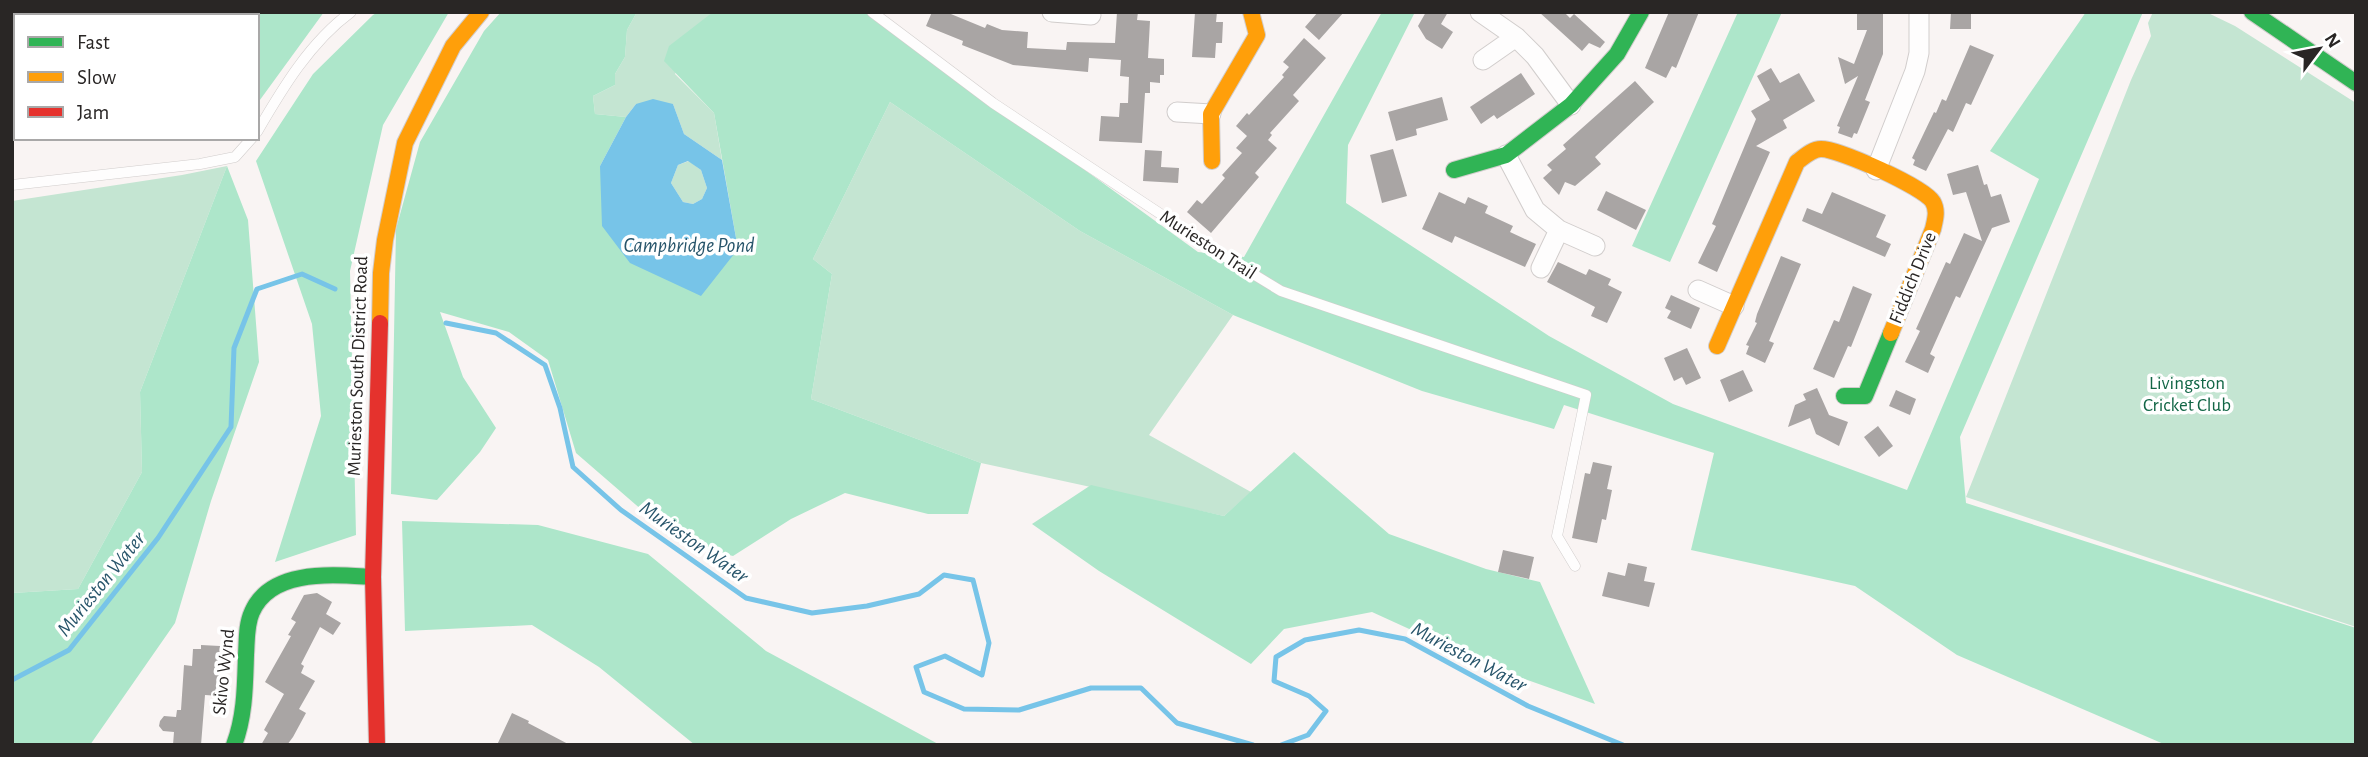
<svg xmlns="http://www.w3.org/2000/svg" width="2368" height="757" viewBox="0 0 2368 757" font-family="'Alegreya Sans',sans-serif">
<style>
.green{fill:#c4e5d2}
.forest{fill:#ade6ca}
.water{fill:#77c4e8;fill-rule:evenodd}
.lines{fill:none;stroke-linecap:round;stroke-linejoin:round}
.stream{stroke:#77c4e8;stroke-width:5}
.building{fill:#a9a5a4}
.lane-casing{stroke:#d1cdcc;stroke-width:11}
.street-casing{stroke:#d1cdcc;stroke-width:21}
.fast-casing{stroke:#d1cdcc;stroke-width:18}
.slow-casing{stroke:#d1cdcc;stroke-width:18}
.jam-casing{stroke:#d1cdcc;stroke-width:18}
.lane{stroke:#fefdfd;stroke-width:10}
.street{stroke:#fefdfd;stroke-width:19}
.fast{stroke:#30b455;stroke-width:16}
.slow{stroke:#ff9f0a;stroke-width:16}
.jam{stroke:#e5322d;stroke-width:16}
.labels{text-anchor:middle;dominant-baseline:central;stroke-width:7;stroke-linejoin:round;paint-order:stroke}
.street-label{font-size:19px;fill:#292625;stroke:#fff}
.park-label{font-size:19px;fill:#126646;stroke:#fff}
.water-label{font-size:21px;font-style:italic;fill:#28556b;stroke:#fff}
</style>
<rect width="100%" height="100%" fill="#f9f4f3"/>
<!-- green -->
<path class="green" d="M637 12H713L701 24 675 74 714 113 722 160 684 134 673 104H636L626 117 595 114 593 96 615 85V74L625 57 627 30Z
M2153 12H2206L2235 26 2356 103V627L1966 497 2131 80 2151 36 2148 23Z
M890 102 1080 231 1233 315 1149 435 1251 492 1224 516 981 463 811 399 832 274 813 259Z
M689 161 701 170 707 188 702 199 693 204 683 202 671 183 678 165Z
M227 166 140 392 142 472 78 589 12 593V201L182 175Z"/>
<!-- forest -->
<path class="forest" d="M259 12H324L257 104 256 16Z
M378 12H449L383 125 350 271 356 535 275 562 321 416 312 324 256 161 313 74 373 15Z
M501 12H637L627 30 625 57 615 74V85L593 96 595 114 626 117 600 166 738 249 714 113 664 61 669 46 713 12H867L1198 252 1244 257 1382 12H1415L1348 145 1346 203 1549 336 1673 404 1907 490 2039 179 1990 151 2086 12H2143L1960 437 1966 503 2356 628V745H2166L1957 655 1855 586 1691 550 1714 453 1564 405 1554 429 1422 391 1233 315 1080 231 890 102 813 259 832 274 811 399 981 463 968 514H928L845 493 791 519 733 556 680 543 576 453 548 360 509 332 440 312 463 377 496 428 480 452 437 500 391 494 396 229 420 142 484 31Z
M1738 12H1782L1670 262 1632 246Z
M227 166 248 220 259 362 211 501 175 623 90 745H12V593L78 589 142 472 140 392Z
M1294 452 1389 534 1486 569 1540 582 1595 704 1499 670 1372 612 1284 629 1251 664 1099 571 1032 524 1091 485 1224 516Z
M402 521 538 525 648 554 766 651 940 745H695L599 667 532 625 405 631Z"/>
<!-- water -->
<path class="water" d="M653 99 673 104 684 134 722 160 738 249 701 296 630 263 602 226 600 166 626 117 636 104ZM688 161 701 170 707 188 702 199 693 204 683 202 671 183 678 165Z"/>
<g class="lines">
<!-- stream -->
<path class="stream" d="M446 323 496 333 545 365 560 408 573 467 621 510 746 598 812 613 867 606 919 594 944 575 973 580 989 643 982 675 945 656 916 667 924 692 964 709 1019 710 1091 688H1141L1177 723 1253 745
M12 680 69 650 158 538 231 427 234 348 257 289 302 274 335 289
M1281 745 1308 735 1326 711 1309 696 1274 681 1276 657 1305 640 1359 630 1405 639 1528 706 1623 745"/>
</g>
<!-- building -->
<path class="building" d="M932 12H946L985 28 987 24 1002 30 1028 32 1027 48 1066 50 1067 42 1115 43 1117 12H1138L1137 20 1150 21 1148 58 1164 59V75H1160V83L1150 82V93H1145L1142 143 1099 141 1101 116 1119 117 1120 103H1128L1129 77 1120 76 1121 60 1089 58 1088 72 1013 65 962 45 963 41 926 26Z
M1195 12H1217L1216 22H1223L1222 43H1216L1215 58 1192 57Z
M1318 12H1344L1319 40 1305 27Z
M1426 12H1448L1441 24 1453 32 1442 49 1426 39 1418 26Z
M1539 12H1564L1570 18 1574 14 1605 42 1600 48 1589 43 1582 51Z
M1669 12H1699L1676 68 1672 66 1666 78 1645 68Z
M1857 12H1883V54L1865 100 1870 102 1857 134 1854 133 1852 138 1838 133 1840 127 1837 126 1858 76 1845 84 1838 57 1854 64 1867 30H1857Z
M1951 12H1971V29H1950Z
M1304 38 1326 58 1293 95 1299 101 1270 133 1272 135 1268 140 1277 148 1255 173 1259 177 1211 233 1187 212 1197 200 1202 204 1225 178 1222 175 1242 153 1236 148 1247 136 1236 126 1247 113 1249 115 1284 77 1282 75 1289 67 1283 62Z
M1970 45 1994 55 1971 105 1966 103 1953 132 1948 129 1926 171 1913 165 1915 160 1912 158 1934 112 1936 113 1942 99 1946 101Z
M1771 68 1780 83 1799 73 1815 101 1783 120 1787 128 1756 146 1770 152 1717 272 1698 263 1716 226 1712 224 1756 119 1751 111 1770 100 1757 76Z
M1521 73 1535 94 1497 119 1494 115 1481 124 1470 107Z
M1635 81 1654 102 1595 157 1601 164 1575 186 1565 182 1559 195 1543 178 1552 170 1547 165 1566 149 1563 145Z
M1442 97 1448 120 1416 129 1417 135 1396 141 1388 112Z
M1393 149 1407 196 1382 203 1370 155Z
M1145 150 1162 151 1161 167 1179 168 1178 183 1143 181Z
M1978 165 1984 185 1987 184 1991 197 2001 194 2010 222 1992 228 1960 298 1956 296 1930 354 1935 357 1928 373 1905 362 1920 331 1916 329 1946 262 1950 264 1964 233 1982 241 1966 192 1953 195 1947 174Z
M1606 191 1646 210 1636 230 1597 210Z
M1439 192 1465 204 1468 197 1488 206 1485 213 1513 226 1510 232 1536 244 1525 267 1455 236 1452 243 1422 229Z
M1832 192 1886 215 1876 237 1891 244 1885 257 1802 221 1807 208 1822 214Z
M1781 256 1801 264 1769 341 1774 343 1765 363 1746 354 1749 346 1746 345 1757 323 1755 322 1757 314Z
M1558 262 1586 275 1589 269 1611 279 1608 285 1622 292 1607 323 1591 316 1595 307 1547 282Z
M1853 286 1872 294 1851 347 1848 346 1834 378 1813 369 1834 320 1839 322Z
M1671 295 1700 308 1691 329 1667 318 1671 311 1665 308Z
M1687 348 1701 378 1686 385 1682 377 1674 381 1664 358Z
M1743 370 1753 391 1729 402 1720 380Z
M1817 388 1829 415 1848 422 1839 446 1816 434 1810 418 1788 427 1795 405 1806 400 1803 394Z
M1896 390 1916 399 1910 415 1889 406Z
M1878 426 1893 446 1879 457 1864 437Z
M1593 462 1612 466 1607 489 1612 490 1606 520 1602 519 1597 543 1572 538 1585 473 1590 474Z
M1503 550 1534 557 1529 579 1498 572Z
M1628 563 1647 567 1644 581 1655 583 1649 607 1602 596 1608 572 1625 576Z
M317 593 332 602 326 614 341 623 333 635 320 627 301 664 304 666 301 673 315 681 299 709 306 713 293 737 287 745H261L268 733 264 730 284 694 265 682 291 636 288 635 296 622 291 619 304 595Z
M201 645 220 646 219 660H223L220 696 205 695 201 745H173L174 732 163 731 159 726 160 721 164 716 176 717 177 710H181L184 665 192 666 193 649H201Z
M512 713 529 721 528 723 570 745H497Z"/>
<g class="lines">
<defs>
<path id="lane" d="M872 12 993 103 1227 258 1281 291 1586 395 1557 536 1575 566
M257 132C282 89 310 42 351 12
M12 185 200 164 235 157 252 138"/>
<path id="street" d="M1052 12 1091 15
M1480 12 1516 37 1535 56 1571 105
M1483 60 1516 37
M1177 112 1211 114
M1506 155 1535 210 1559 230 1595 246
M1876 170 1915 71 1919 53V12
M1541 268 1559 230
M1698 290 1734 306"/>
<path id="fast" d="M2252 12 2356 83
M1454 170 1506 155 1571 105 1617 54 1641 12
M1844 396H1865L1891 333
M234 745C245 716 245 686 246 655 247 641 246 625 252 612 271 568 334 575 373 577"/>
<path id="slow" d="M1212 161 1211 114 1257 35 1251 12
M380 323 381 273 385 240 405 143 453 46 481 12
M1717 346 1797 162C1804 157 1812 149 1821 149 1839 149 1924 187 1933 202 1938 211 1935 220 1933 229L1891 333"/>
<path id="jam" d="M377 745 373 577 380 323"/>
</defs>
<!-- lane casing -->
<use href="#lane" class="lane-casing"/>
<!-- street casing -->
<use href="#street" class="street-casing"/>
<!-- fast casing -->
<use href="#fast" class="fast-casing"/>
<!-- slow casing -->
<use href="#slow" class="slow-casing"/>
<!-- jam casing -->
<use href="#jam" class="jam-casing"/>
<!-- lane -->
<use href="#lane" class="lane"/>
<!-- street -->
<use href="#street" class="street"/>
<!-- fast -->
<use href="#fast" class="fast"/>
<!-- slow -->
<use href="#slow" class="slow"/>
<!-- jam -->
<use href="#jam" class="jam"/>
</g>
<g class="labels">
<!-- street labels -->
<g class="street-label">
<text transform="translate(1208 245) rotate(33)">Murieston Trail</text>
<text transform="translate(1913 278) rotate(-68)">Fiddich Drive</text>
<text transform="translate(358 366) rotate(-88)">Murieston South District Road</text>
<text transform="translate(224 672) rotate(-84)">Skivo Wynd</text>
</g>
<!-- park labels -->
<g class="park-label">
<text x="2187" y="383">Livingston<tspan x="2187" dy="22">Cricket Club</tspan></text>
</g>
<!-- water labels -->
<g class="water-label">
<text x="689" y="245">Campbridge Pond</text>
<text transform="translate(694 542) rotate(35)">Murieston Water</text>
<text transform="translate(101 584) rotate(-51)">Murieston Water</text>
<text transform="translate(1469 657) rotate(28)">Murieston Water</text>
</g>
</g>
<!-- border -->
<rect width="2368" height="757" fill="none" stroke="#292625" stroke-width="28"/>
<!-- legend -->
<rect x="14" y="14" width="245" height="126" fill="#ffffff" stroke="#a9a8a8" stroke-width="2"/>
<rect x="28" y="37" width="35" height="10" fill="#30b455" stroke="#a9a8a8" stroke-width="2"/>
<text x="77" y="49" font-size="21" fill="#292625">Fast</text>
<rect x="28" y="72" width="35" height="10" fill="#ff9f0a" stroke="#a9a8a8" stroke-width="2"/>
<text x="77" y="84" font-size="21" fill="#292625">Slow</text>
<rect x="28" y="107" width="35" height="10" fill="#e5322d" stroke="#a9a8a8" stroke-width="2"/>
<text x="77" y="119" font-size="21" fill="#292625">Jam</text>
<!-- north arrow -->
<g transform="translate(2319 49) rotate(58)" stroke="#ffffff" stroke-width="5" paint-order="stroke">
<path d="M0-5L12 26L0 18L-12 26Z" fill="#292625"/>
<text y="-10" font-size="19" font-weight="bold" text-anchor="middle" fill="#292625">N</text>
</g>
</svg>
